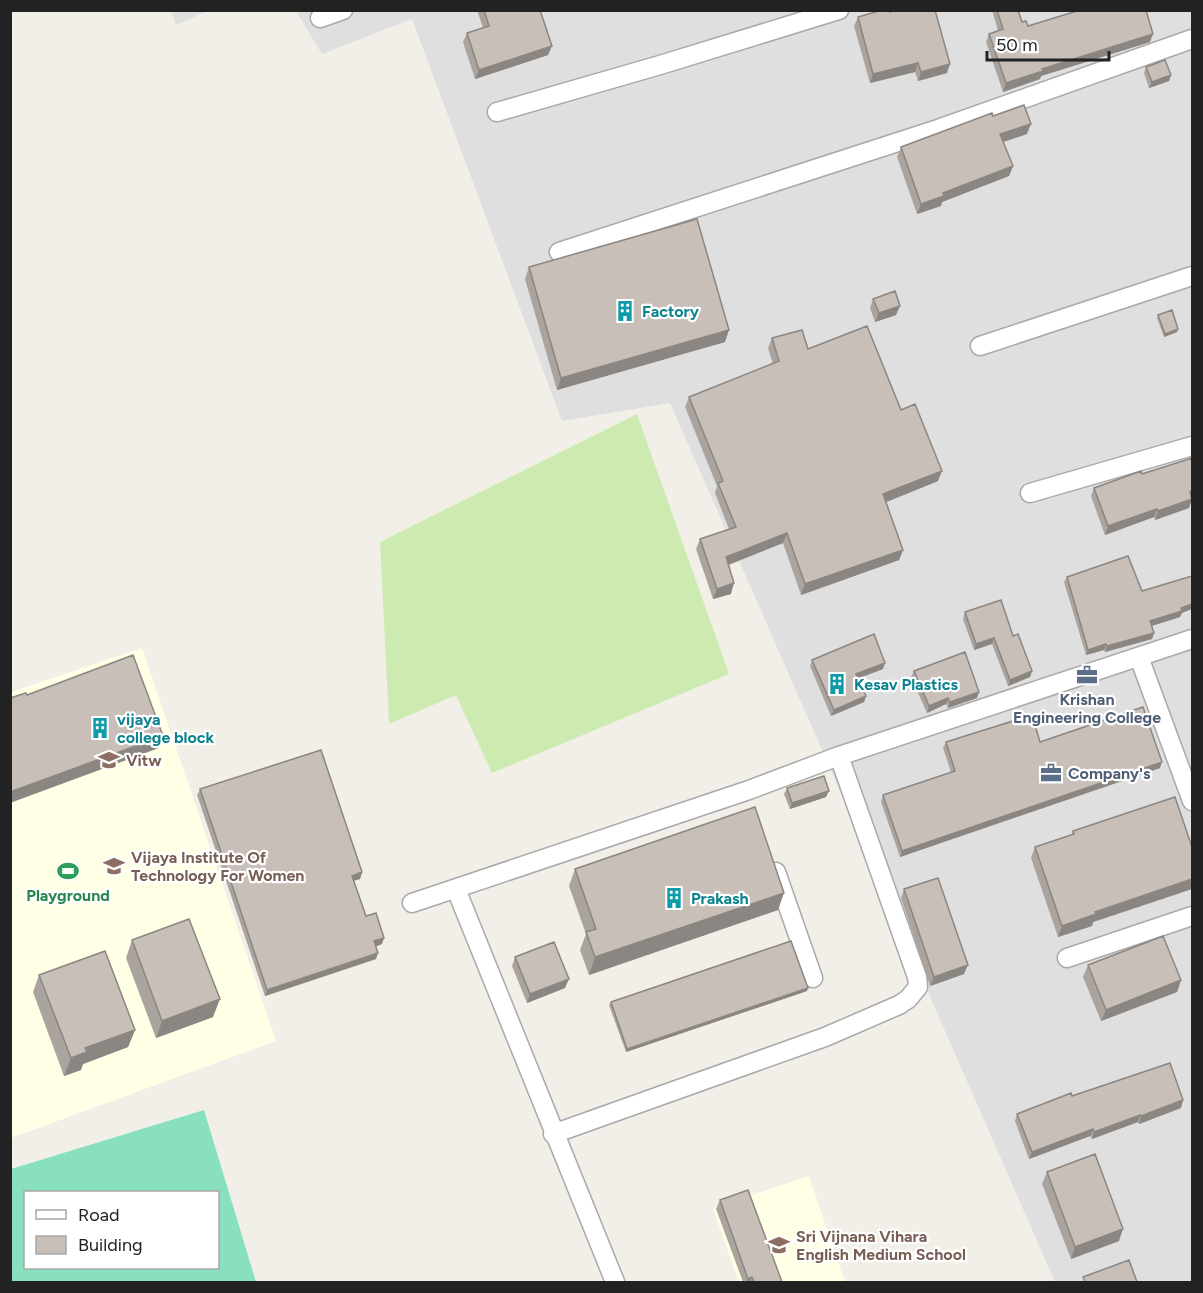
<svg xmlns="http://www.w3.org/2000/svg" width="1203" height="1293" viewBox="0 0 1203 1293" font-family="Figtree,sans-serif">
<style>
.residential{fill:#e0dfdf}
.education{fill:#ffffe5}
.grass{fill:#cdebb0}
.pitch{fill:#88e0be;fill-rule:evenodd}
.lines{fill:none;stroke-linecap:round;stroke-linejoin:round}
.minor-casing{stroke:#a9a9a9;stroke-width:21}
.minor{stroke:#fff;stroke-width:18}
.wall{fill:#aba49e}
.shaded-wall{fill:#8b8681}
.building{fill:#c7bfb8;stroke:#8b8681;stroke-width:1.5}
.labels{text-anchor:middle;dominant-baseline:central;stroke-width:4.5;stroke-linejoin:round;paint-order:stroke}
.culture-label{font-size:16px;font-weight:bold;fill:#0d838f;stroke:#fff;text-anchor:start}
.service-label{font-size:16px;font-weight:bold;fill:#4e5e75;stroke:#fff}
.education-label{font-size:16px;font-weight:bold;fill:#785e54;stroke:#fff;text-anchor:start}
.leisure-label{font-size:16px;font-weight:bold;fill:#27864d;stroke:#fff}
</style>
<rect width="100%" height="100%" fill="#f2efe9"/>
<!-- residential -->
<path class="residential" d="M171 11H207L176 25Z
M296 11H1192V1282H1055L670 403 562 421 412 19 322 54Z"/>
<!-- education -->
<path class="education" d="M142 648 276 1041 11 1138V692Z
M809 1176 845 1282H739L713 1208Z"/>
<!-- grass -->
<path class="grass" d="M637 414 729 674 492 773 456 695 389 724 380 542Z"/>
<!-- pitch -->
<path class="pitch" d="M204 1110 256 1282H11V1169ZM26 1192H218V1268H26Z"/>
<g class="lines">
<defs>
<path id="minor" d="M320 18 343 10
M497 112 660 65 839 10
M559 252 938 129 1192 39
M980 346 1192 276
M1030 493 1192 446
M1139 657 1192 801
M776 872 813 978
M456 889 615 1282
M412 903 749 790 839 756 1192 639
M1067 958 1192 916
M553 1134 825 1037 899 1005 908 999 918 987 917 977 839 756"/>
</defs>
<!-- minor casing -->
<use href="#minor" class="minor-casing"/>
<!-- minor -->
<use href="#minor" class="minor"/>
</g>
<!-- wall -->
<path class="wall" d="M477 10H540L548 55 475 79 463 42 467 33 483 28Z
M992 10H1018L1022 22 1028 26 1072 13V10H1146L1150 42 1041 76 1040 79 1003 92 986 42 989 34 998 31Z
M890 12 947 73 918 81 915 72 870 83 854 26 858 17Z
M1146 67 1171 75 1169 81 1149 88 1144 73Z
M993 116 1027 134 1003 142 1013 166 1009 176 942 202 941 206 917 214 897 157 901 147Z
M529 267 725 342 557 390 525 279Z
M873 299 896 315 875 322 870 308Z
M1158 315 1177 332 1164 337 1157 318Z
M772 338 808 349 901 410 938 481 886 502 903 550 899 560 801 595 783 543 729 565 731 594 713 599 696 549 700 539 729 529 715 493 717 486 685 407 689 397 773 364 768 348Z
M1192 458V498L1189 508 1155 520 1154 517 1105 535 1091 496 1094 488Z
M1067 577 1142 591 1182 613 1180 617 1152 626 1154 633 1152 639 1105 652 1104 650 1086 655 1064 582Z
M965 612 1013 636 1032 671 1030 677 1008 686 992 644 974 650 963 619Z
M812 660 883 669 858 678 866 696 864 702 831 716 810 666Z
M914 671 977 698 948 708 946 704 927 713 911 677Z
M946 742H1040L1160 768 900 857 881 802 883 795 951 772 943 748Z
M787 788 826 797 790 809 784 794Z
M200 789 362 872 360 879 353 880 366 916 382 944 376 946V959L265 996 197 795Z
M1073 831 1192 847V889L1093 922 1092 926 1058 937 1031 858 1035 847 1072 834Z
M575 869 778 910 589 975 580 950 586 934 569 886Z
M904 889 964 974 930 986 901 898Z
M132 940 213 1017 156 1038 126 958Z
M515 957 565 988 527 1003 512 966Z
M1088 965 1181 980 1177 992 1101 1021 1083 977Z
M39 975 135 1030 128 1047 83 1064 81 1070 64 1076 33 992Z
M807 991 626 1052 609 1005 611 1002Z
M1072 1096 1181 1108 1139 1124 1138 1122 1092 1139 1090 1136 1029 1159 1015 1121 1017 1114Z
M1047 1172 1119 1241 1071 1259 1042 1184Z
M720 1200 782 1282H743L716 1209Z"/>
<!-- shaded-wall -->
<path class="shaded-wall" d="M1153 34 1150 42 1041 76 1040 79 1003 92 1006 83 1042 69Z
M552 46 548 55 475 79 479 70Z
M918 63 915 72 870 83 873 74Z
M950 64 947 73 918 81 921 72Z
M1171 75 1169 81 1149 88 1152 82Z
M1031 124 1027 134 997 144 1000 134Z
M1013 166 1009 176 942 202 941 206 917 214 921 204 943 193Z
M900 306 896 315 875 322 879 313Z
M1178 329 1177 332 1164 337 1165 334Z
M729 330 725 342 557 390 561 378Z
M942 471 938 481 879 505 883 494Z
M1192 499 1189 508 1155 520 1158 511Z
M1157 509 1154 517 1105 535 1108 526Z
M787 533 783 543 722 567 726 557Z
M903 550 899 560 801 595 805 584Z
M734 583 731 594 713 599 717 589Z
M1192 604V609L1182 613 1180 617 1148 627 1150 621Z
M1154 633 1152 639 1105 652 1107 646Z
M994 638 992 644 974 650 976 644Z
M1106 644 1104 650 1086 655 1088 650Z
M885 663 883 669 854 680 856 674Z
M1032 671 1030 677 1008 686 1010 680Z
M979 692 977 698 948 708 950 702Z
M866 696 864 702 831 716 834 710Z
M948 698 946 704 927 713 929 706Z
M163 736 159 748 10 803V792Z
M1162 762 1160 768 900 857 902 851Z
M829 791 826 797 790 809 792 803Z
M362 872 360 879 350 882 352 876Z
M1192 879V889L1093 922 1092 926 1058 937 1062 926 1095 912Z
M784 893 778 910 589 975 595 957Z
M384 938 382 944 372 948 374 941Z
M378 953 376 959 265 996 267 990Z
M968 965 964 974 930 986 934 977Z
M569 979 565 988 527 1003 530 994Z
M1181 980 1177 992 1101 1021 1106 1010Z
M808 988 807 991 626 1052 627 1049Z
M220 999 213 1017 156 1038 162 1021Z
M135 1030 128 1047 83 1064 81 1070 64 1076 71 1058 85 1048Z
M1183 1100 1181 1108 1139 1124 1141 1116Z
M1140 1115 1138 1122 1092 1139 1094 1132Z
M1093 1129 1090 1136 1029 1159 1032 1152Z
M1123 1229 1119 1241 1071 1259 1075 1247Z
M752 1277 750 1282H747L748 1279Z"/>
<!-- building -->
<path class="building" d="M484 10H540L552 46 479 70 467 33 489 26Z
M882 10H889L890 12 895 10H935L950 64 921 72 918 63 873 74 858 17Z
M997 10H1018L1022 22 1026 21 1028 26 1077 11V10H1146L1153 34 1042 69 1043 71 1006 83 989 34 1003 29Z
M1165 60 1171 75 1152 82 1146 67Z
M1024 105 1031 124 1000 134 1013 166 943 193 944 196 921 204 901 147 992 113 993 116Z
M697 219 729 330 561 378 529 267Z
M895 291 900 306 879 313 873 299Z
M1172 310 1178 329 1165 334 1158 315Z
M867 326 901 410 915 404 942 471 883 494 903 550 805 584 787 533 726 557 734 583 717 589 700 539 736 527 718 483 723 481 689 397 779 361 772 338 802 330 808 349Z
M1192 458V491L1190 492 1192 499 1158 511 1157 509 1108 526 1094 488 1141 471 1142 474Z
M1128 556 1142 591 1192 576V604L1181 608 1182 611 1150 621 1154 633 1107 646 1106 644 1088 650 1067 577Z
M1001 600 1013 636 1018 634 1032 671 1010 680 994 638 976 644 965 612Z
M874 634 885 663 856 674 866 696 834 710 812 660Z
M965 652 979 692 950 702 948 698 929 706 914 671Z
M133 655 163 736 10 792V698L26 693 27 695Z
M1143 707 1162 762 902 851 883 795 955 771 946 742 1032 715 1040 742Z
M321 750 362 872 352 876 366 916 376 913 384 938 374 941 378 953 267 990 200 789Z
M824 776 829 791 792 803 787 788Z
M1175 797 1192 847V879L1095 912 1096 914 1062 926 1035 847 1074 834 1073 831Z
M755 807 784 893 595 957 586 932 596 929 575 869Z
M938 878 968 965 934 977 904 889Z
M189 919 220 999 162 1021 132 940Z
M1163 936 1181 980 1106 1010 1088 965Z
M791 941 808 988 627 1049 611 1002Z
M554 942 569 979 530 994 515 957Z
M105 951 135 1030 85 1048 87 1052 71 1058 39 975Z
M1170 1063 1183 1100 1141 1116 1140 1115 1094 1132 1093 1129 1032 1152 1017 1114 1071 1093 1072 1096Z
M1095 1154 1123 1229 1075 1247 1047 1172Z
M748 1190 782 1282H754L752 1277 748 1279 720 1200Z
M1129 1260 1137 1282H1085L1083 1277Z"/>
<!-- icons -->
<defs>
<symbol id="building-bare" viewBox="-9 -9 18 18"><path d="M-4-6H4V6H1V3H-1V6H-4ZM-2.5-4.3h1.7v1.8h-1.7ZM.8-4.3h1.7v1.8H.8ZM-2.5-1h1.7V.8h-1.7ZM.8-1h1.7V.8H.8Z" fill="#0f9aa8" stroke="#fff" stroke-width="2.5" paint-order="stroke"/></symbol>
<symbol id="office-bare" viewBox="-9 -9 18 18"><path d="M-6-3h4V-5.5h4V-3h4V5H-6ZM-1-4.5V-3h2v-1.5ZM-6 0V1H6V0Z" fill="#5c6f8a" stroke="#fff" stroke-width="2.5" paint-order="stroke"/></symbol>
<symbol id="university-bare" viewBox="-9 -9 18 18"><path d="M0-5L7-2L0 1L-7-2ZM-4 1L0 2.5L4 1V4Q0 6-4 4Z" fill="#8d6e63" stroke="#fff" stroke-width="2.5" paint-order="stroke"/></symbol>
<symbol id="stadium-bare" viewBox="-9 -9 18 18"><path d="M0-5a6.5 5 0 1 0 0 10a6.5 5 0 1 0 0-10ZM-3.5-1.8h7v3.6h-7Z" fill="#2e9e5b" stroke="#fff" stroke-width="2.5" paint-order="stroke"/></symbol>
<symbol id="school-bare" viewBox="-9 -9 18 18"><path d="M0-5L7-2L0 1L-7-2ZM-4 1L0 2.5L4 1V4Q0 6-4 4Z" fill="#8d6e63" stroke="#fff" stroke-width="2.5" paint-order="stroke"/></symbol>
</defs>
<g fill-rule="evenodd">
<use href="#building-bare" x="610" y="296" width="30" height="30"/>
<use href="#office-bare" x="1072" y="660" width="30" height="30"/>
<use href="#building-bare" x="822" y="669" width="30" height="30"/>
<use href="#building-bare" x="85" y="713" width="30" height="30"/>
<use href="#university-bare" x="94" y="745" width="30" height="30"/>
<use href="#office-bare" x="1036" y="758" width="30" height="30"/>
<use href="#university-bare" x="99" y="851" width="30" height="30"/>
<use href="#stadium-bare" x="53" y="856" width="30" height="30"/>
<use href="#building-bare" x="659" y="883" width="30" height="30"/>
<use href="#school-bare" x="764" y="1230" width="30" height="30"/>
</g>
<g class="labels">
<!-- culture labels -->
<g class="culture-label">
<text x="642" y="311">Factory</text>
<text x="854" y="684">Kesav Plastics</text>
<text x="117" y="719">vijaya<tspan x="117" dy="18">college block</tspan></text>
<text x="691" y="898">Prakash</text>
</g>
<!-- service labels -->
<g class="service-label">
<text x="1087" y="699">Krishan<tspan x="1087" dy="18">Engineering College</tspan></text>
<text x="1068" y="773" text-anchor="start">Company's</text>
</g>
<!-- education labels -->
<g class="education-label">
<text x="126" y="760">Vitw</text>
<text x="131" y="857">Vijaya Institute Of<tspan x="131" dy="18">Technology For Women</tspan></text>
<text x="796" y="1236">Sri Vijnana Vihara<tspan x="796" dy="18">English Medium School</tspan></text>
</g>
<!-- leisure labels -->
<g class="leisure-label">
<text x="68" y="895">Playground</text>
</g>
</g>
<!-- border -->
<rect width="1203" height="1293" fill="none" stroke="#222222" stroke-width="24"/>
<!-- legend -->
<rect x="24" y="1191" width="195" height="78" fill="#ffffff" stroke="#a7a7a7" stroke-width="1.5"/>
<rect x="36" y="1210" width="30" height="9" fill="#ffffff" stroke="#a7a7a7" stroke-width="1.5"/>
<text x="78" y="1221" font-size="18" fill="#222222">Road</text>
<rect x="36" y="1236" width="30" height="18" fill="#c7bfb8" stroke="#a7a7a7" stroke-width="1.5"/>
<text x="78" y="1251" font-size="18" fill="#222222">Building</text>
<!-- scale -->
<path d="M987 51v9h122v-9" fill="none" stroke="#222222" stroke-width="3"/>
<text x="996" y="51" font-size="18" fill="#222222" stroke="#ffffff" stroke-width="4.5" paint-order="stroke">50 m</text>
</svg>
